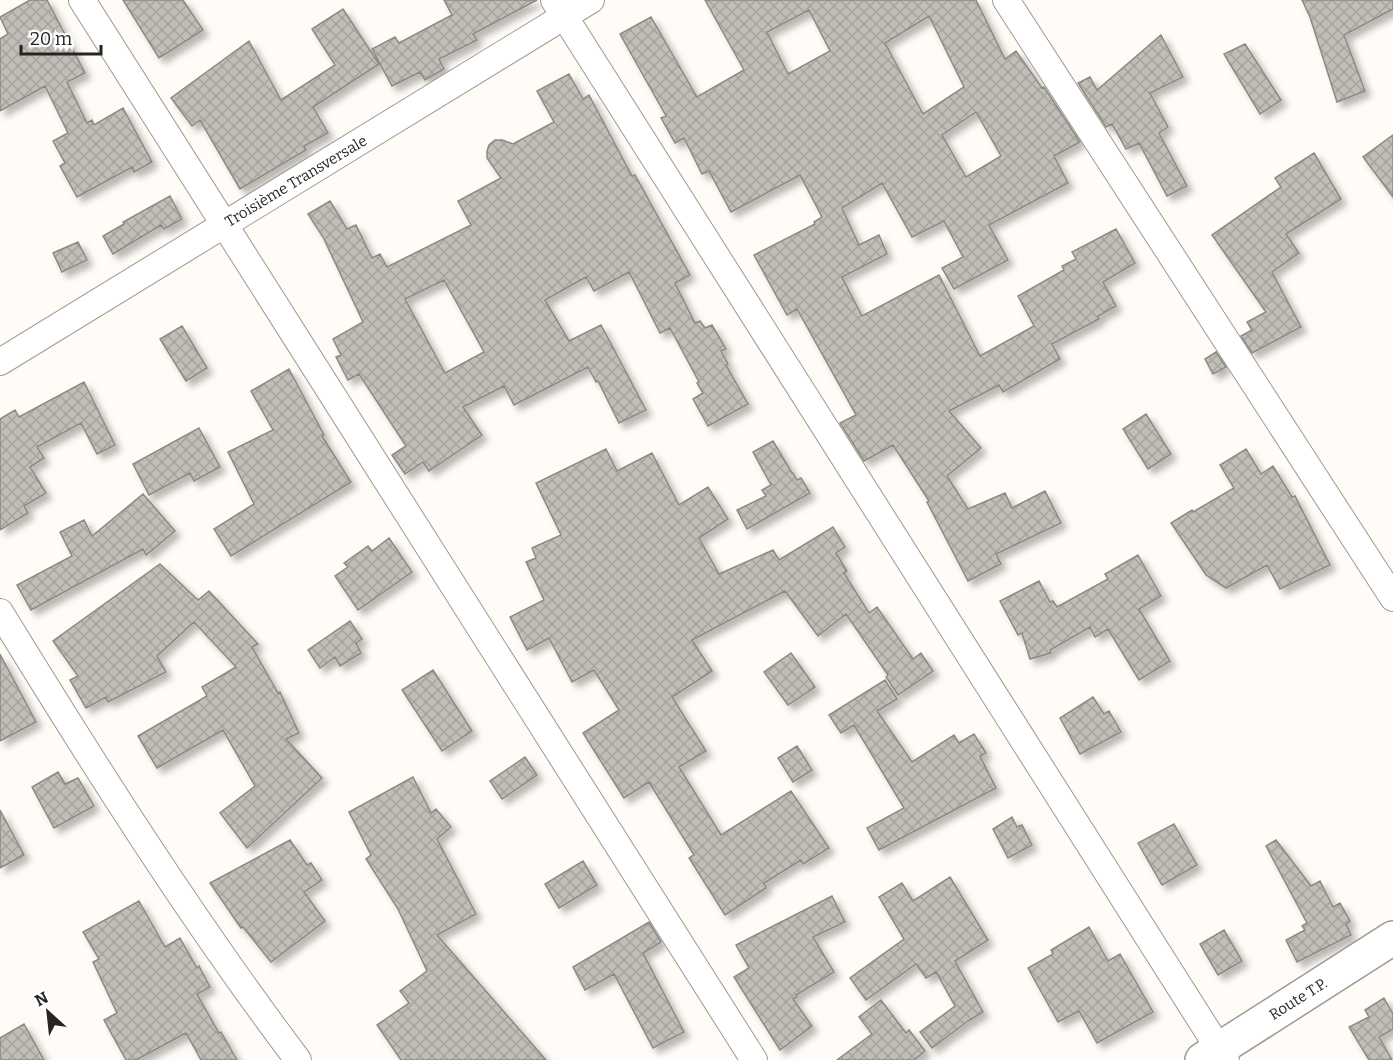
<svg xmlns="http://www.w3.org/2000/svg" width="1393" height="1060" viewBox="0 0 1393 1060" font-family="Bitter,serif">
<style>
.building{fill:url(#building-cross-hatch);stroke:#8d8983;stroke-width:1.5;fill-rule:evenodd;filter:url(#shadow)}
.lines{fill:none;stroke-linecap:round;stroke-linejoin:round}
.minor-casing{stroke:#9d9993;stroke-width:28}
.tertiary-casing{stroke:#9d9993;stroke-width:36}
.minor{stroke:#fff;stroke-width:26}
.tertiary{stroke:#fff;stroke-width:33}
.labels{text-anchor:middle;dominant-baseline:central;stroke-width:4.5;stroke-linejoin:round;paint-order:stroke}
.street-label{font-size:15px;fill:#272523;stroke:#fff}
</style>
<defs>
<pattern id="building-cross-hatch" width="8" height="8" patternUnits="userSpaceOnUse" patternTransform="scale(1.5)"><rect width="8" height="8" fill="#c1bdb7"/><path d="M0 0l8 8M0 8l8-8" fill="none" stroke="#a6a29d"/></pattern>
<filter id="shadow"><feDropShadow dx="5.5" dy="5.5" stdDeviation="3" flood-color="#0004"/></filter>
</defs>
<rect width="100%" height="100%" fill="#fffbf6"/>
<!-- building -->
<path class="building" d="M30 0H47L85 73 67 82 87 123 92 120 94 125 123 108 152 162 134 172 132 167 77 197 60 166 65 163 53 141 68 133 45 86 0 111V39L8 34 0 17Z
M123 0H183L203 30 159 58Z
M444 0H537L473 34 477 40 439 59 444 69 425 80 420 72 392 86 372 49 395 37 399 43 452 15Z
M705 0H976L1005 59 1016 51 1042 88 1044 87 1080 142 1054 156 1068 183 989 225 1008 260 954 289 942 268 963 257 944 221 912 237 882 183 842 208 859 245 879 235 887 254 842 277 862 316 939 275 980 356 1034 326 1018 296 1064 270 1062 266 1076 259 1072 252 1116 229 1135 263 1103 282 1116 306 1098 316 1099 319 1052 344 1060 359 1003 392 999 385 949 411 981 448 947 476 968 509 1005 493 1012 508 1045 491 1061 523 996 554 1001 564 968 581 927 502 929 501 893 445 864 461 840 423 856 415 797 309 787 315 754 255 815 224 814 222 822 217 800 175 731 212 709 171 702 174 684 138 675 143 661 118 666 116 620 34 651 17 697 97 744 70ZM809 10 830 51 788 74 767 32ZM929 16 964 87 923 114 885 43ZM976 112 1001 156 966 177 942 135Z
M1302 0H1393V9L1344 35 1365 91 1337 102 1310 17Z
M343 9 379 64 313 107 328 133 304 146 306 150 240 189 200 120 192 126 171 98 249 41 281 100 335 65 312 29Z
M1161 35 1183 77 1150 93 1168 127 1159 133 1187 186 1167 196 1139 143 1126 149 1112 124 1106 127 1078 83 1090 77 1097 90Z
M1245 44 1281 100 1260 114 1224 54Z
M569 74 583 99 589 95 632 176 635 175 690 275 675 283 695 323 700 321 705 328 712 325 726 349 721 351 728 364 726 365 748 404 708 426 693 399 703 393 697 383 699 382 670 328 660 333 629 272 594 291 586 277 545 300 569 341 601 325 646 410 619 423 598 381 596 382 588 367 514 405 504 386 463 407 482 435 429 471 423 462 405 474 392 455 406 446 359 374 348 380 336 357 341 355 333 339 363 322 323 237 308 214 330 201 347 229 356 225 372 258 380 254 387 267 471 225 458 201 501 178 487 158V151L489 145 495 140H502L513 144 554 122 537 91ZM444 280 484 352 445 373 405 299Z
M1393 135V197L1363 157Z
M1314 153 1341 199 1286 234 1299 253 1272 272 1301 327 1252 353 1241 336 1252 330 1247 322 1266 312 1212 235 1281 187 1275 178Z
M170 196 182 219 164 229 161 225 113 254 103 236 124 224 123 222Z
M78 242 87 260 62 272 53 253Z
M182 326 207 368 186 381 160 339Z
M1216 352 1226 367 1213 374 1205 359Z
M289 369 324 435 322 436 351 482 231 556 214 529 254 504 228 452 273 430 251 391Z
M84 382 115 445 97 454 81 423 37 447 44 458 30 467 46 493 24 506 28 513 0 530V419L15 410 19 417Z
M1146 414 1171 454 1148 469 1123 429Z
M199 428 220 467 194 481 190 473 149 495 133 464Z
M773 441 792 473H793L797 480 801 478 810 493 747 529 737 510 766 496 762 490 771 485 753 452Z
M606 449 617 471 652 453 679 505 708 487 728 519 699 538 719 574 773 550 779 560 833 527 845 547 836 553 847 571 844 573 869 613 877 607 913 659 921 653 933 671 898 695 886 677 888 675 846 614 818 636 785 591 692 640 712 671 672 697 706 751 679 767 721 835 791 791 829 848 803 864 801 860 764 883 766 888 725 915 689 858 694 855 649 782 624 798 583 733 619 710 594 670 572 682 549 638 527 650 510 617 544 600 526 562 536 558 532 548 561 535 536 483Z
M1246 449 1261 474 1273 466 1292 497 1295 496 1330 565 1280 589 1267 565 1226 588 1206 575 1171 523 1192 510 1193 512 1234 488 1220 465Z
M143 494 175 531 146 555 143 549 31 610 17 585 72 556 60 532 84 520 92 536Z
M389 538 412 572 358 610 335 576 348 567 344 563 368 546 372 551Z
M1138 555 1161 596 1139 609 1170 661 1139 680 1108 629 1095 637 1090 627 1050 650 1051 653 1030 659 1022 633 1018 635 1000 601 1039 581 1050 602 1053 601 1057 607 1108 579 1105 574Z
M160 564 198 600 209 591 258 644 252 647 278 693 280 692 299 733 286 739 322 778 247 848 220 813 255 786 223 730 157 768 138 736 207 696 202 687 236 667 194 622 157 656 166 672 108 702 106 697 86 708 70 680 78 676 53 641Z
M350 621 362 639 356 643 361 653 340 666 335 657 320 668 308 650Z
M791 653 815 687 788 705 764 672Z
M0 654 36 722 0 741Z
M433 670 472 731 442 751 402 690Z
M885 680 897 699 877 711 912 762 954 735 959 743 974 734 986 753 980 756 996 788 879 850 867 828 904 808 854 725 841 733 829 715Z
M1093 697 1104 714 1109 711 1121 732 1080 754 1060 718Z
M797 746 812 770 793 782 778 758Z
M525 757 537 775 502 799 490 781Z
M58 772 65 784 78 778 94 806 54 828 32 787Z
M413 777 431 813 436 809 451 827 437 839 476 914 437 935 546 1060H401L377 1025 409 1003 400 991 427 971 398 909 366 859 371 855 349 812Z
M0 810 24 855 0 868Z
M1012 817 1017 827 1022 825 1032 845 1008 858 993 829Z
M1174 824 1197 865 1162 885 1138 843Z
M290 840 307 865 311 863 322 880 304 892 325 921 271 962 243 927 241 928 210 883Z
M1276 840 1311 886 1320 881 1333 907 1340 903 1350 921 1346 924 1351 935 1297 962 1286 940 1305 930 1302 926 1307 923 1266 846Z
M583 861 597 885 559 908 545 884Z
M950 877 988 940 955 961 983 1012 968 1021 932 1048 920 1032 955 1006 936 972 926 978 916 964 866 1000 850 978 904 939 879 897 902 883 913 901Z
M832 896 845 922 813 937 834 972 796 995 797 997 793 999 812 1026 780 1050 734 977 749 968 736 945Z
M139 901 165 947 180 938 197 968 199 966 210 987 197 994 219 1033 221 1032 237 1060H201L186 1033 136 1060H126L104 1020 117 1013 93 962 99 959 83 932Z
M649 922 661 942 643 953 684 1032 653 1048 614 974 585 990 573 967Z
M1089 927 1108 961 1120 954 1153 1012 1097 1043 1079 1011 1058 1022 1028 968 1053 954 1051 950Z
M1224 930 1242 961 1218 975 1200 944Z
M1384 998 1393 1014V1029L1379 1037 1392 1060H1369L1349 1027 1369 1017 1365 1010Z
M881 1000 906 1033 909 1030 925 1051 914 1060H837L872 1034 859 1017Z
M24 1024 44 1060H0V1038Z"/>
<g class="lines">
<defs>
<path id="minor" d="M82 0 754 1060
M554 0 1226 1060
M1006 0 1393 598
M0 362 591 0
M0 612C94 765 190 917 298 1060"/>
<path id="tertiary" d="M1202 1060 1393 938"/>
</defs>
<!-- minor casing -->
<use href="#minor" class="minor-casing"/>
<!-- tertiary casing -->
<use href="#tertiary" class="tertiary-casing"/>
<!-- minor -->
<use href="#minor" class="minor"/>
<!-- tertiary -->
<use href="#tertiary" class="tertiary"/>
</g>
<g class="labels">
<!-- street labels -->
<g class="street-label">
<text transform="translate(296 181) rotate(-31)">Troisième Transversale</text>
<text transform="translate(1298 999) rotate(-32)">Route T.P.</text>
</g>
</g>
<!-- north arrow -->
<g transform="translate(48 1012) rotate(333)" stroke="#ffffff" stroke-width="4.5" paint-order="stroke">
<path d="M0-4.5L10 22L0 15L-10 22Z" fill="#272523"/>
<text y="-9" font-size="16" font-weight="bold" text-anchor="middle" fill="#272523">N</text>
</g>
<!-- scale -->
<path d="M21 45v9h80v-9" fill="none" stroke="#272523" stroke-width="3"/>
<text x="30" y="45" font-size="18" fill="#272523" stroke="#ffffff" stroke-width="4.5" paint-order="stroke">20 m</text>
</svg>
